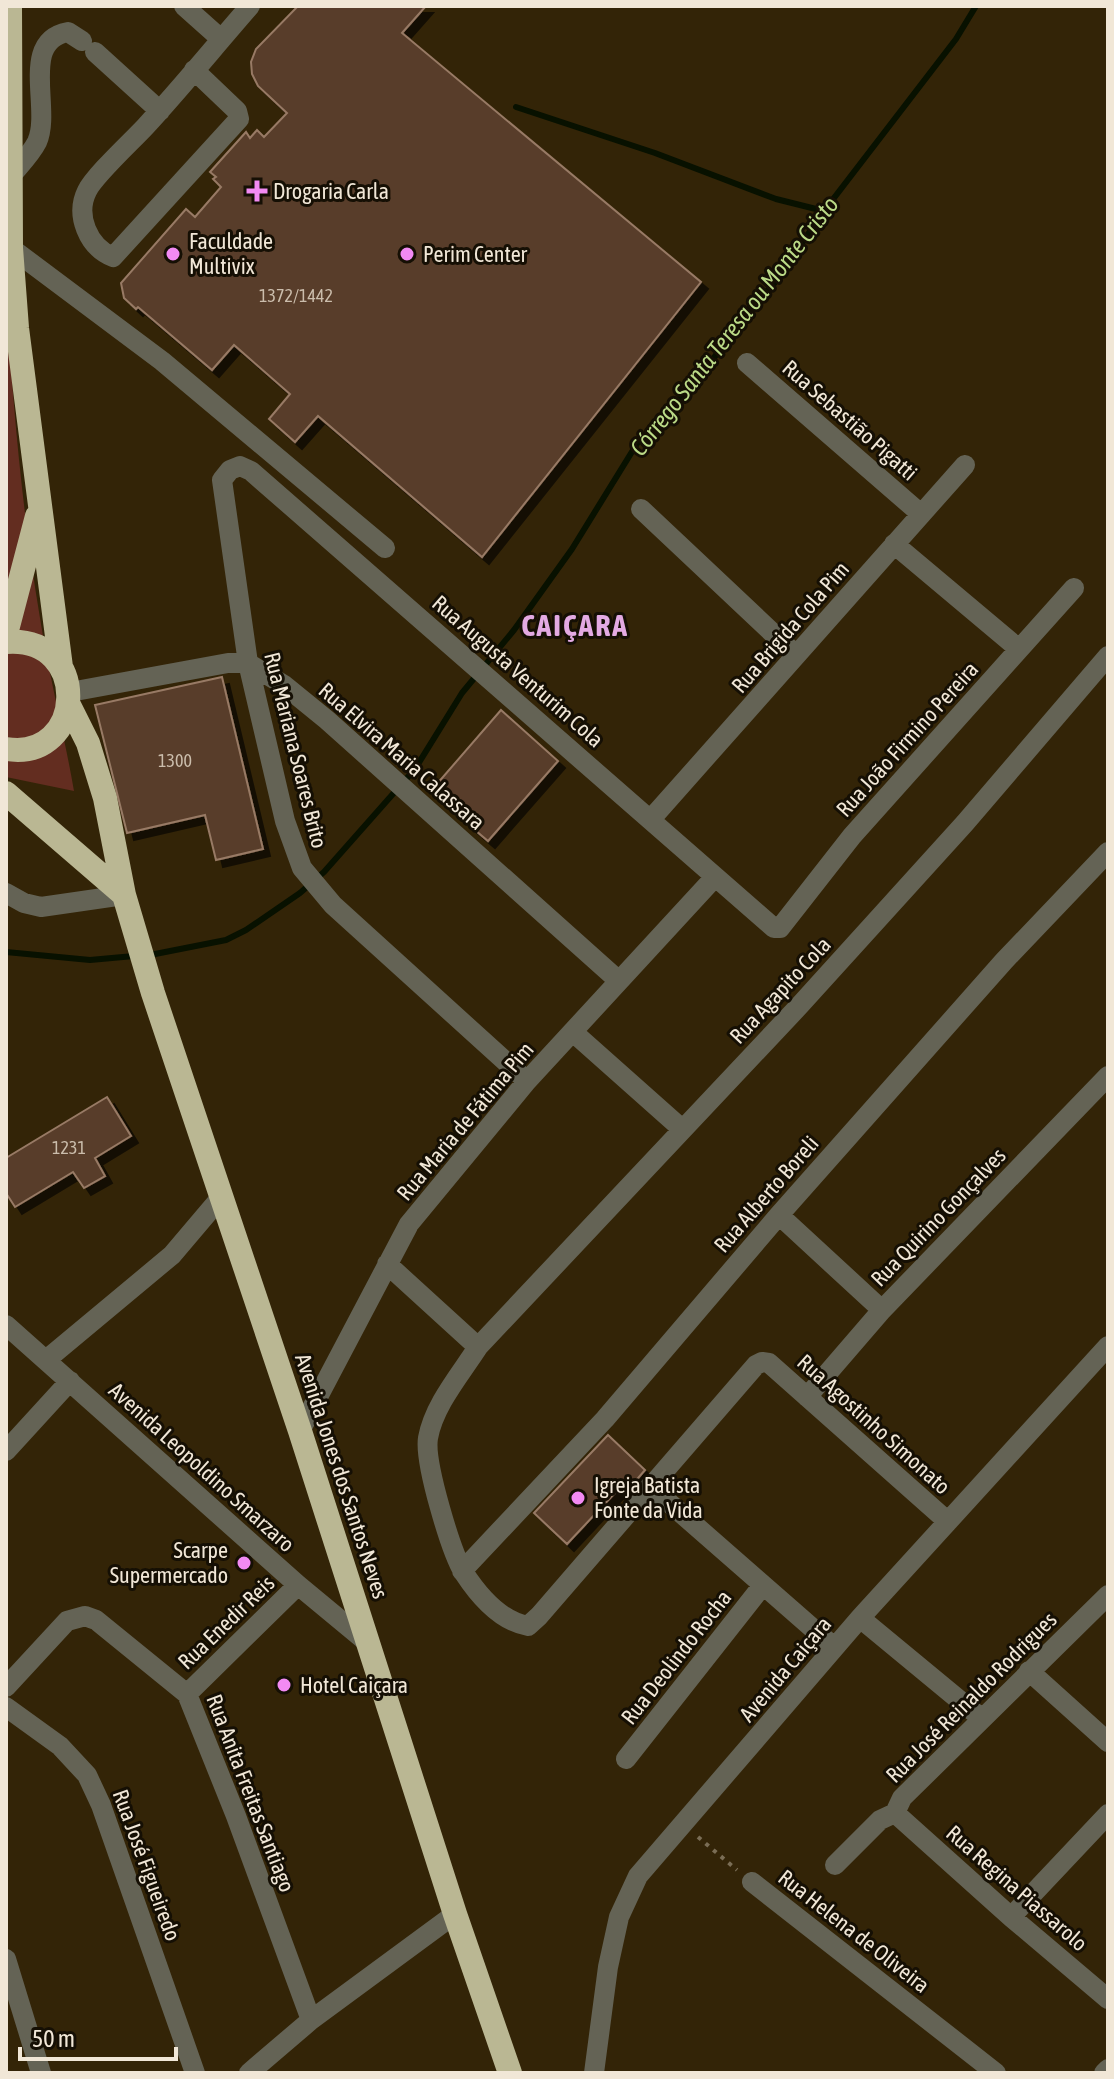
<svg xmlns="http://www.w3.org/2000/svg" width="1114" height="2079" viewBox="0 0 1114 2079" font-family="'Asap Condensed',sans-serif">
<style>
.green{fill:#632d20}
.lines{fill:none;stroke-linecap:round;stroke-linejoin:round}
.stream{stroke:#081100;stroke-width:6}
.building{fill:#583e2a;stroke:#987a65;stroke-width:2;filter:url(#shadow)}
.path{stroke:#7a6d55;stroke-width:4;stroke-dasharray:4 6;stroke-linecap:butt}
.minor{stroke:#646355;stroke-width:20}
.highway{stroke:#bab793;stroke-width:24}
.poi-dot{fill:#f28af3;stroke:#150f04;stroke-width:3}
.labels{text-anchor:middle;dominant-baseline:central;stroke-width:6;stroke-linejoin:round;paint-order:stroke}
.number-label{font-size:18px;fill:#cbbdac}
.poi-label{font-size:22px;fill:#f1e7d7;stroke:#150f04;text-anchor:start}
.street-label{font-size:22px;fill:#f1e7d7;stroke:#150f04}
.water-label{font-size:24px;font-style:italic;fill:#bbda87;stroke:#150f04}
.district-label{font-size:30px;font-weight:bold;letter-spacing:2px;fill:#e3aae3;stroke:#150f04}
</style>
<defs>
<filter id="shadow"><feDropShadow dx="7" dy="7" stdDeviation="0" flood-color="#0009"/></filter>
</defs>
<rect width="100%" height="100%" fill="#332407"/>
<!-- green -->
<path class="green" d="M6 297C13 405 22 511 40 618 49 676 64 733 74 791L6 777Z"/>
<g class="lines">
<!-- stream -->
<path class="stream" d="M516 107 655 153 776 199 824 211
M6 952 90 960 134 956
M150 955 226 940 246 930 300 893 324 872 415 769 462 693 514 630 572 549 638 442 701 376 748 310 773 285 824 211 956 39 976 6"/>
</g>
<!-- building -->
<path class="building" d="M298 6H426L402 33 701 282 482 557 318 416 295 442 269 419 290 394 234 345 212 370 138 307 136 309 124 298 121 283 186 209 195 217 221 187 213 179 216 177 210 172 246 132 250 138 257 130 264 137 287 113 258 86 252 74 251 62 256 49Z
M222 677 263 849 216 860 205 815 127 833 95 705Z
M501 710 558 761 488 841 430 792Z
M107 1097 131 1136 95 1158 105 1176 84 1188 73 1172 15 1207 6 1193V1158Z
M608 1435 645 1470 633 1484 628 1479 567 1544 534 1513Z"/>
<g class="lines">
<!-- path -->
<path class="path" d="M698 1837 737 1870"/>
<!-- minor -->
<path class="minor" d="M184 6 221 39
M95 52 160 111
M194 70 237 111 239 119 113 257C88 247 75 215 87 191 94 176 132 141 145 127 181 88 215 46 250 6
M10 177C19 166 31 154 37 142 52 109 19 41 68 32L82 41
M11 248 162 361 385 548
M747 363 921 514
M641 509 795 654
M894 544 1019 649
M70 692 228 663H248L284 685 327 720 619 981
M651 819 965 465
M6 893 24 903 41 907 124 895
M574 1033 682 1129
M527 1081 333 905 302 868 285 821 248 663 222 480 230 470 240 466 251 471 774 928H780L852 836 1074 588
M779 1215 882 1310
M387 1264 478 1347
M6 1325 298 1585 368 1643
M46 1360 172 1255 222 1196
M807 1397 882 1310 1108 1076
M300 1431 409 1224 527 1081 715 877
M6 1451 70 1381
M650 1486 834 1647
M946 1520 769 1363 762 1362 756 1365 539 1616 528 1626C500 1621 479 1596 464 1573 451 1552 424 1462 428 1438 434 1405 460 1375 478 1347L800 1005 965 823 1108 656
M462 1571 605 1419 779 1215 1004 961 1108 852
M860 1618 981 1718
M1029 1671 1108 1742
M6 1687 67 1621 85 1616 96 1620 187 1694 236 1816 311 2020
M187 1694 298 1585
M6 1707 60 1746 87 1775 101 1805 195 2073
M626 1759 763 1585
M895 1813 1011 1917 1108 1999
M835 1865 880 1820 895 1813 902 1798 1108 1595
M752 1882 996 2073
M1011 1917 1108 1814
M6 1959 41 2073
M249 2073 311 2020 455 1914
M594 2073 608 1967 619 1917 638 1876 860 1618 1108 1346
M1104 2073 1108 2069"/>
<!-- highway -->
<path class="highway" d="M10 6 11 248 17 328 61 667
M6 634 37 516
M6 642C92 635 86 762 6 749
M69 705 88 743 105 798 124 895 153 993 300 1431 455 1914 510 2073
M6 793 124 895"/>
</g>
<!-- markers -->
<g class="poi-dot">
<path d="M253 179h8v8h8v8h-8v8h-8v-8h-8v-8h8z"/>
<circle cx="173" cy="254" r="8"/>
<circle cx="407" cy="254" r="8"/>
<circle cx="578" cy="1498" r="8"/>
<circle cx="244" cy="1563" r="8"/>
<circle cx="284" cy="1685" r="8"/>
</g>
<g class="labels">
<!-- number labels -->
<g class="number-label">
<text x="296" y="295">1372/1442</text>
<text x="175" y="760">1300</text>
<text x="69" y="1147">1231</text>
</g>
<!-- poi labels -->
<g class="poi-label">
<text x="273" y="191">Drogaria Carla</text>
<text x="189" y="241">Faculdade<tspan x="189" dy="25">Multivix</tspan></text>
<text x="423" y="254">Perim Center</text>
<text x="594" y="1485">Igreja Batista<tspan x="594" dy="25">Fonte da Vida</tspan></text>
<text x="228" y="1550" text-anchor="end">Scarpe<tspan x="228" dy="25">Supermercado</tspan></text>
<text x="300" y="1685">Hotel Caiçara</text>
</g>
<!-- street labels -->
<g class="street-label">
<text transform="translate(850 420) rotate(41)">Rua Sebastião Pigatti</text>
<text transform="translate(790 627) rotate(-49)">Rua Brigida Cola Pim</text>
<text transform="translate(518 671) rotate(41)">Rua Augusta Venturim Cola</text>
<text transform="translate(907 739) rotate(-48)">Rua João Firmino Pereira</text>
<text transform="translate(296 750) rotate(76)">Rua Mariana Soares Brito</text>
<text transform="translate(402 756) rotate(41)">Rua Elvira Maria Calassara</text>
<text transform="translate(780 990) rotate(-47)">Rua Agapito Cola</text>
<text transform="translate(465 1121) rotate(-50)">Rua Maria de Fátima Pim</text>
<text transform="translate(766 1194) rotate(-49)">Rua Alberto Boreli</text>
<text transform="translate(938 1217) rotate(-46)">Rua Quirino Gonçalves</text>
<text transform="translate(874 1424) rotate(42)">Rua Agostinho Simonato</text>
<text transform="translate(202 1467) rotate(42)">Avenida Leopoldino Smarzaro</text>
<text transform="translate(342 1476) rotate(72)">Avenida Jones dos Santos Neves</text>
<text transform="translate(226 1622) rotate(-44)">Rua Enedir Reis</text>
<text transform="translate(676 1657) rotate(-52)">Rua Deolindo Rocha</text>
<text transform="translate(785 1669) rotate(-50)">Avenida Caiçara</text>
<text transform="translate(971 1697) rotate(-45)">Rua José Reinaldo Rodrigues</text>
<text transform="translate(251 1793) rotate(69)">Rua Anita Freitas Santiago</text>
<text transform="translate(147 1865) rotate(70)">Rua José Figueiredo</text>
<text transform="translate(1017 1888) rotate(41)">Rua Regina Piassarolo</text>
<text transform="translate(854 1931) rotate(38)">Rua Helena de Oliveira</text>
</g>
<!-- water labels -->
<g class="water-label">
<text transform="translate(734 326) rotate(-52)">Córrego Santa Teresa ou Monte Cristo</text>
</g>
<!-- district labels -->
<g class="district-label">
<text x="575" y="625">CAIÇARA</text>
</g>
</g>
<!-- border -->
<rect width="1114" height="2079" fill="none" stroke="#f1e7d7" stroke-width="16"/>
<!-- scale -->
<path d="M20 2047v12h156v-12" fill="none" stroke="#f1e7d7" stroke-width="4"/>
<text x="32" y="2047" font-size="24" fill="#f1e7d7" stroke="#150f04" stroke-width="6" paint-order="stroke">50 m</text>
</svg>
